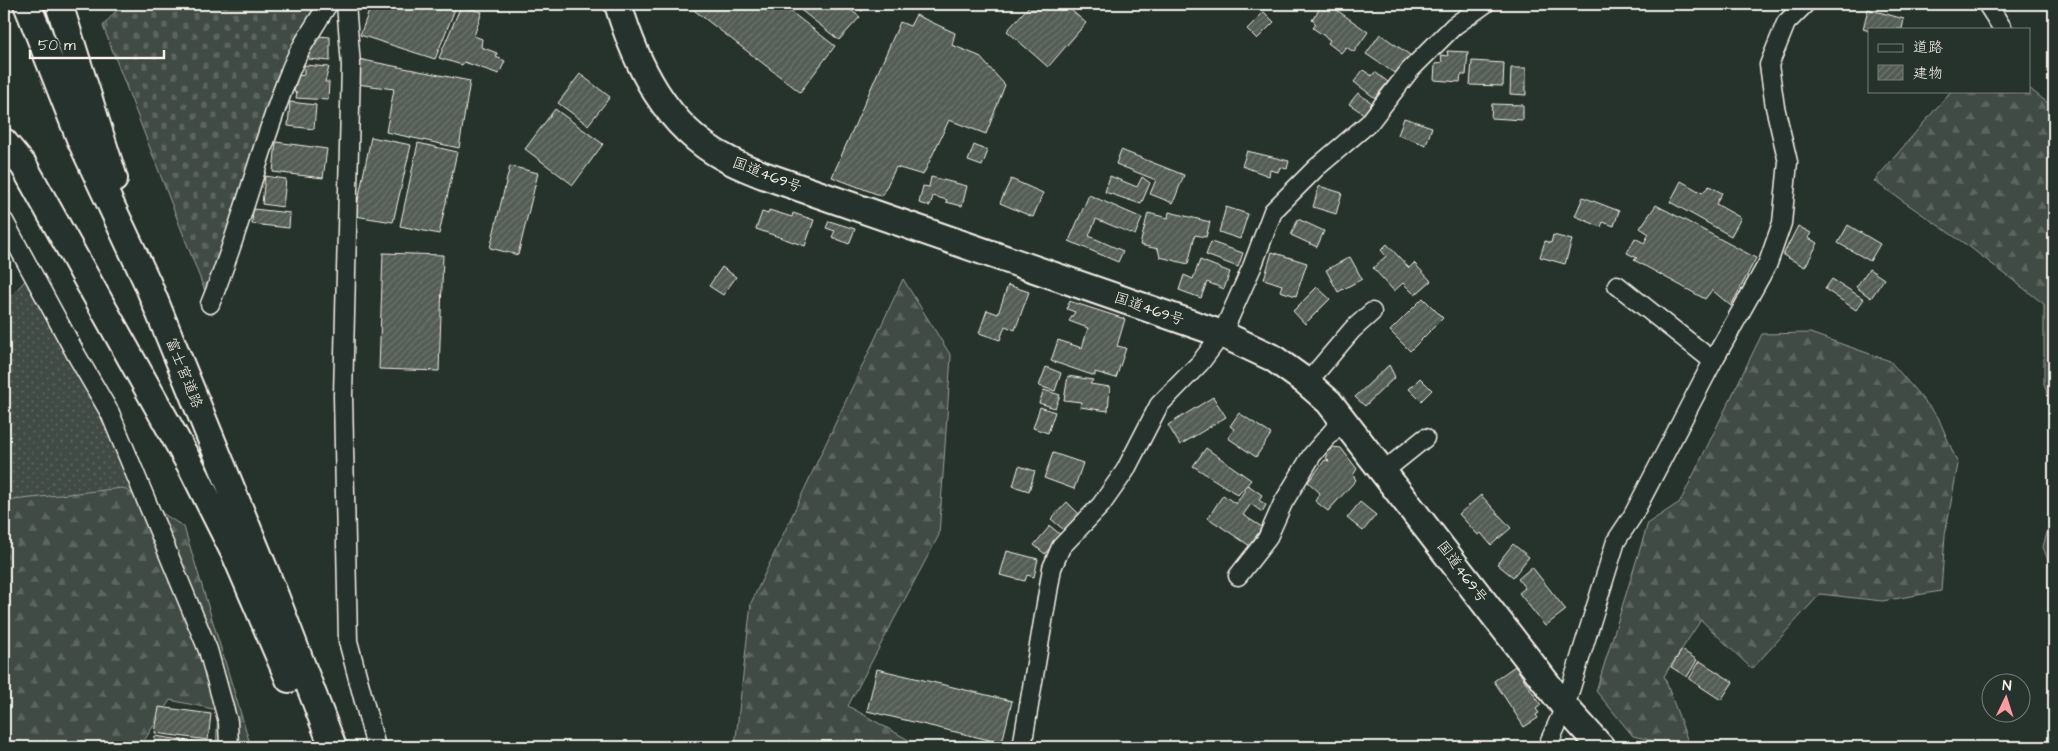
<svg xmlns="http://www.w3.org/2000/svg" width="2058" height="751" viewBox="0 0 2058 751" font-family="'Architects Daughter','Klee One',sans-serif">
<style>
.grass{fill:url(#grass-dots);stroke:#9a9e96}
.forest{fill:url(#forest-firs);stroke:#9a9e96}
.cemetery{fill:url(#cemetery-stones);stroke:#9a9e96}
.building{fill:url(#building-hatch);stroke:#f4f1e8}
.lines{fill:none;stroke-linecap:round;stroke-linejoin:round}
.minor-casing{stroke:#f4f1e8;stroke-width:21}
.highway-casing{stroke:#f4f1e8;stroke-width:30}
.minor{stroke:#26332d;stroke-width:18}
.highway{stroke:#26332d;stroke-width:26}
.labels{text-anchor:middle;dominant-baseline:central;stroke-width:4.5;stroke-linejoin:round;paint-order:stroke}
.street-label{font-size:15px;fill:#f4f1e8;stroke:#26332d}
</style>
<defs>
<pattern id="grass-dots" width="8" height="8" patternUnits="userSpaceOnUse" patternTransform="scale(1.25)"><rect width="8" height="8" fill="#414b45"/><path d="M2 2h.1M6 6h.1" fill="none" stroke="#5d6560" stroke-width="1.8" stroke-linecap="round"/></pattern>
<pattern id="forest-firs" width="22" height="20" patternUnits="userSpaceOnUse" patternTransform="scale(1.25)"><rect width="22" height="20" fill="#414b45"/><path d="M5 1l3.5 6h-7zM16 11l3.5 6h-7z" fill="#5d6560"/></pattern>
<pattern id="cemetery-stones" width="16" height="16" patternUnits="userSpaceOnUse" patternTransform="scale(1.25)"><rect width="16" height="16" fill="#414b45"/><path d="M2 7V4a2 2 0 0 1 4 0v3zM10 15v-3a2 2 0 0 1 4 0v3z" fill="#5d6560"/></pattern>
<pattern id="building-hatch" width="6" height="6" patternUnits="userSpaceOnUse" patternTransform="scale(1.25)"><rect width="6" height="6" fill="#525c55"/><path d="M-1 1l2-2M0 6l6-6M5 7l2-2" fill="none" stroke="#6c746d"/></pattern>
</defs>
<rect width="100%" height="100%" fill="#26332d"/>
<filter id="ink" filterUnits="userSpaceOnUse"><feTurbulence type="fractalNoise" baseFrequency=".02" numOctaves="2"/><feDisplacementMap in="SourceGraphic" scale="10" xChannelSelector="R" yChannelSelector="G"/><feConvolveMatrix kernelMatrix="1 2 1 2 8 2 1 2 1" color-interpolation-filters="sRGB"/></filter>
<g filter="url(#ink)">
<!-- grass -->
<path class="grass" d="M32 273 145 496 114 490 4 501V304Z"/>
<!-- forest -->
<path class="forest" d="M2029 88 2054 108V415L2044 384V304L1971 248 1874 181 1951 91H2029Z
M903 279 951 356 939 535 848 706 921 747H735L751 603Z
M1810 333 1890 361 1938 417 1958 464 1945 535 1941 591 1882 601 1820 594 1752 669 1701 620 1664 676 1690 747H1681L1633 736 1596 691 1648 523 1680 502 1762 334Z
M123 488 184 527 251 747H216L218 710 170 700 140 747H4V501Z
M2054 507V576L2043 547Z"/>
<!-- cemetery -->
<path class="cemetery" d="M122 4H325L210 304 103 26Z"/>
<!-- building -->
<path class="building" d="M388 4H457L435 59 360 35 371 6 385 10Z
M686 4H781L835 46 800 92Z
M793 4H843L860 17 839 40Z
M852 4H868L862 11Z
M1031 4H1064L1086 23 1048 67 1007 31Z
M1323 4H1328L1368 32 1354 52 1346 47 1341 53 1328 43 1330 40 1313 28 1316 24 1312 20Z
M461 6 482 12 474 36 482 39 481 47 497 53 496 57 505 61 499 74 464 62 462 65 439 58Z
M1868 9 1904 19 1902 29H1869V31L1863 29Z
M1264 12 1274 22 1257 39 1247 29Z
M916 15 955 33 952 45 979 56 1005 85 986 134 949 120 923 175 896 167 882 196 832 177 900 22 910 26Z
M1380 34 1410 55 1396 74 1366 54Z
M319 36 330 37V61L309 59 308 49Z
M1447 51 1468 52 1466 75H1461L1460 82 1434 80 1435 64 1442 62 1441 55 1448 56Z
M358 59 470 81 459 148 386 132 394 89 357 84Z
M1472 61 1504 63 1503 86 1470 85Z
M304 65 329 67 325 82H329L328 100 296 98 297 93 294 92 298 76 304 75Z
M1511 68H1526V95L1510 94Z
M1363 70 1372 76 1375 72 1388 82 1375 98 1354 82Z
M580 74 610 97 588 125 558 103Z
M1358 93 1372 103 1364 114 1349 104Z
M290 102 316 105 314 129 288 126Z
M1492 104 1523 105V120L1491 118Z
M555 109 603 144 573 185 525 149Z
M1404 118 1432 127 1426 145 1398 135Z
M371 137 411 145 393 222 355 216Z
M276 142 327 149 323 178 273 172Z
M418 143 457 152 439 234 400 226Z
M974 145 988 151 982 166 968 161Z
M1121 150 1184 175 1173 203 1150 194 1156 180 1116 164Z
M1247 151 1289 161 1287 169 1280 167 1278 172 1270 170 1269 176 1242 166Z
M510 166 538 173 518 255 490 248Z
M265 176 286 179 283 207 262 204Z
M1110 176 1137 187 1142 177 1150 183 1141 204 1105 192Z
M931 177 967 186 962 206 946 202 947 200 933 196 930 206 919 203 923 186 929 187Z
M1011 179 1043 193 1033 217 1000 203Z
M1681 181 1702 193 1709 186 1722 193 1716 204 1741 218 1731 236 1670 202Z
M1319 186 1342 193 1336 214 1313 207Z
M1089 195 1142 218 1135 235 1096 219 1089 236 1123 251 1118 262 1069 241Z
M1583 197 1619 211 1614 226 1603 222 1601 227 1575 216Z
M1656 205 1756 258 1731 306 1712 290 1705 299 1634 260 1637 258 1627 253 1635 238 1644 243 1649 234 1640 228Z
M1226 207 1248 214 1240 239 1219 232Z
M253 209 290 213 289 228 252 224Z
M769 210 792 217 793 213 814 220 805 246 756 229 762 212 768 214Z
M1169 212 1210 222 1206 237 1195 235 1188 264 1160 257 1158 249 1140 245 1148 213 1168 218Z
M1298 219 1324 231 1317 247 1291 235Z
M829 221 855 229 849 244 832 237 835 231 826 228Z
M1848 225 1880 244 1870 261 1838 243Z
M1798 226 1811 233 1808 238 1818 243 1805 267 1783 255Z
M1553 235 1572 240 1565 264 1540 257 1545 241 1551 243Z
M1211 242 1243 253 1238 267 1206 255Z
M1387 244 1409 268 1414 263 1431 281 1415 295 1403 283 1394 291 1373 268 1386 256 1381 250Z
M1272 252 1307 263 1296 296 1280 291 1282 285 1264 279Z
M383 253 443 255 439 371 379 369Z
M1350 257 1362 279 1338 292 1326 270Z
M1200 260 1230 272 1224 289 1207 282 1201 298 1179 290 1184 275 1193 279Z
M722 267 736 277 723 295 709 286Z
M1869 269 1884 279 1871 298 1856 287Z
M1832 279 1864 299 1856 310 1825 289Z
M1008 285 1029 292 1015 330 1005 326 1000 340 979 333 987 310 998 314Z
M1317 287 1330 299 1305 324 1293 311Z
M1423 298 1443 318 1410 351 1390 331Z
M1069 301 1125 319 1117 346 1126 348 1116 378 1095 372V376L1051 361 1058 340 1082 348 1088 328 1069 321 1075 312 1067 309Z
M1389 365 1395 377 1365 406 1355 397Z
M1046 367 1061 373 1055 391 1039 386Z
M1068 376 1093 380 1090 384 1110 387 1108 411 1080 407 1081 402 1064 400Z
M1420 378 1432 390 1421 401 1409 389Z
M1044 390 1060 395 1055 408 1039 403Z
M1213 397 1226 417 1180 445 1168 425Z
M1040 407 1055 412 1048 433 1033 428Z
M1239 413 1271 434 1256 457 1228 438 1234 429 1230 426Z
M1333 447 1341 448 1357 469 1353 475 1356 480 1328 511 1315 501 1320 493 1308 482 1325 460 1329 461 1326 458Z
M1206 448 1251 480 1238 495 1193 466Z
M1053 453 1083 463 1074 489 1044 478Z
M1019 466 1035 471 1029 491 1013 486Z
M1248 485 1262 495 1259 500 1266 505 1262 512 1251 504 1243 515 1262 527 1250 546 1208 518 1223 495 1236 504Z
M1481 495 1511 528 1491 545 1481 533 1478 535 1459 514Z
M1067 502 1079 514 1064 530 1051 519Z
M1360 502 1376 515 1363 531 1347 518Z
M1050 526 1061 535 1045 554 1034 545Z
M1513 544 1529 557 1513 577 1497 564Z
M1007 551 1038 559 1034 577 1027 575 1025 581 1000 575Z
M1532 567 1566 610 1545 626 1519 593 1525 588 1518 579Z
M1682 650 1697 660 1687 677 1671 667Z
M1700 661 1733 682 1721 700 1689 679Z
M1515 666 1541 705 1536 709 1539 713 1536 715 1538 718 1524 727 1494 681Z
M877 669 1012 701 1002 743 867 711Z
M159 707 211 714 208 740 155 733Z
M155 736 208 744 207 747H153Z"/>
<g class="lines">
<defs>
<path id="minor" d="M346 4 351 65 343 396 348 641 376 747
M1987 4 2003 29
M4 221 77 356 110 413 208 650 228 722 229 747
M1617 285 1713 361
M210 304C241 229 259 149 289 74 298 49 315 26 328 4
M1307 383 1352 330 1372 312
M1384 471 1425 438
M1238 576 1267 539 1283 503 1312 455 1343 419
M1022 747 1052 568 1061 547 1101 505 1125 471 1159 405 1200 363 1222 334 1252 267 1273 211 1316 168 1369 123 1410 70 1454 26 1485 4
M1547 747 1565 707 1616 541 1632 517 1713 361 1768 263 1782 223 1788 162 1775 107 1769 65 1786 23 1805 4"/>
<path id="highway" d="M27 4 81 141 147 282 276 598 333 747
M59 4 114 179
M618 4C636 65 666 127 725 158 737 165 751 170 763 175L1222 334 1273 358 1305 381 1329 402 1565 707 1601 747
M4 142 24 166 192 468 236 556 289 679"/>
</defs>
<!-- minor casing -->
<use href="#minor" class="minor-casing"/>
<!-- highway casing -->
<use href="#highway" class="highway-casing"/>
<!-- minor -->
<use href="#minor" class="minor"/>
<!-- highway -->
<use href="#highway" class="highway"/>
</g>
</g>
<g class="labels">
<!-- street labels -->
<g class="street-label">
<text transform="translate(767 175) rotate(21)">国道469号</text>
<text transform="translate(1149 309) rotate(19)">国道469号</text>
<text transform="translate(184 373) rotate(68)">富士宮道路</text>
<text transform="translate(1462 572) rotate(53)">国道469号</text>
</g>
</g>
<!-- margin -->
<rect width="2058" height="751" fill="none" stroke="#26332d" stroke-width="20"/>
<rect x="10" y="10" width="2038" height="731" fill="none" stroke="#f4f1e8" stroke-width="2" filter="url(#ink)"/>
<!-- legend -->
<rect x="1868" y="28" width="162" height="65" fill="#26332d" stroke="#787f78"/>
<rect x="1878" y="44" width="25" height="8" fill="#26332d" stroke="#787f78"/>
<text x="1913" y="52" font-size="15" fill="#f4f1e8">道路</text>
<rect x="1878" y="65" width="25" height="15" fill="url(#building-hatch)" stroke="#787f78"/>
<text x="1913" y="78" font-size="15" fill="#f4f1e8">建物</text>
<!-- north arrow -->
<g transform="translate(2006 698) rotate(4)"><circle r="24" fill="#26332d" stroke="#787f78"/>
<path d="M0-4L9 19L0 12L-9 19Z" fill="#ff9aa2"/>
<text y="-8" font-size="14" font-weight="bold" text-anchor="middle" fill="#f4f1e8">N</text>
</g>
<!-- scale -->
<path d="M30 50v8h134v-8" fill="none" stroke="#f4f1e8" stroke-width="2.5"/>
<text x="38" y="50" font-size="15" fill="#f4f1e8" stroke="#26332d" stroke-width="4" paint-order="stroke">50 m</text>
</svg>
